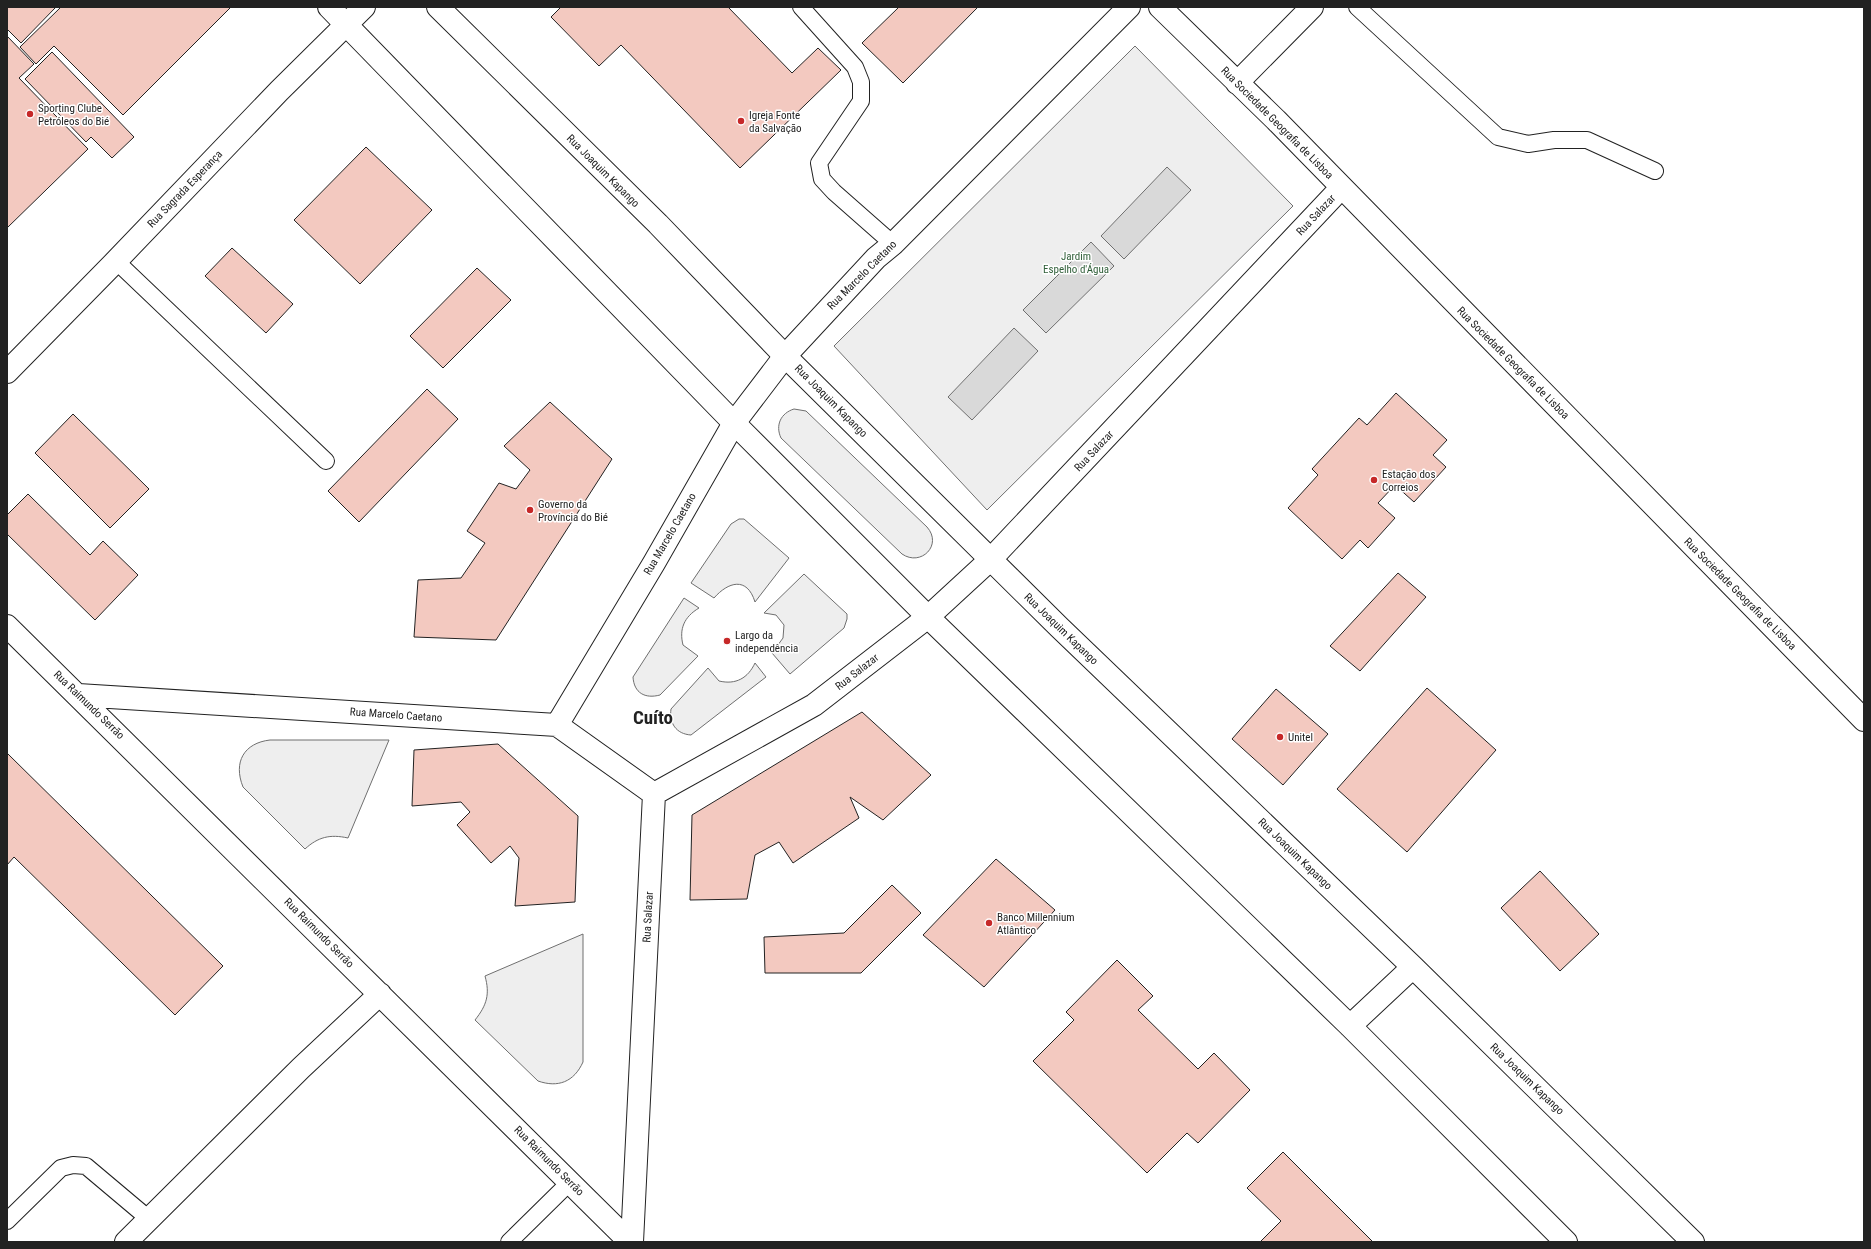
<svg xmlns="http://www.w3.org/2000/svg" width="1871" height="1249" viewBox="0 0 1871 1249" font-family="'Roboto Condensed',sans-serif">
<style>
.green{fill:#eee;stroke:#6f6f6f}
.water{fill:#d9d9d9;stroke:#6f6f6f}
.building{fill:#f3c9c0;stroke:#222}
.lines{fill:none;stroke-linecap:round;stroke-linejoin:round}
.service-casing{stroke:#222;stroke-width:18}
.minor-casing{stroke:#222;stroke-width:24}
.primary-casing{stroke:#222;stroke-width:24}
.service{stroke:#fff;stroke-width:16}
.minor{stroke:#fff;stroke-width:22}
.primary{stroke:#fff;stroke-width:22}
.poi-dot{fill:#c62828;stroke:#fff;stroke-width:1.5}
.labels{text-anchor:middle;dominant-baseline:central;stroke-width:3;stroke-linejoin:round;paint-order:stroke}
.poi-label{font-size:11px;fill:#222;stroke:#fff;text-anchor:start}
.street-label{font-size:11px;fill:#222;stroke:#fff}
.park-label{font-size:11px;fill:#2f5e38;stroke:#fff}
.town-label{font-size:19px;font-weight:bold;fill:#222;stroke:#fff}
</style>
<rect width="100%" height="100%" fill="#fff"/>
<!-- green -->
<path class="green" d="M1135 46 1293 206 987 510 834 346Z
M794 409 806 411 927 527C943 545 921 567 902 554L781 438C775 425 781 413 794 409Z
M739 519H744L789 558 755 602C747 576 728 582 714 598L691 583 731 524Z
M804 574 847 614V619L844 628 790 674 772 653 783 638 784 625 776 615 764 613Z
M684 598 699 608C684 617 679 629 683 645L698 656 660 695C645 699 634 693 633 677Z
M755 663 766 677 691 735C676 734 669 723 671 709L708 668 719 681C736 685 748 678 755 663Z
M270 740H389L348 838C330 834 318 837 305 849L243 787C233 762 244 743 270 740Z
M583 934V1062C574 1082 558 1088 538 1081L475 1020C487 1005 490 994 485 976Z"/>
<!-- water -->
<path class="water" d="M1167 167 1191 190 1124 259 1101 236Z
M1091 242 1114 266 1046 333 1023 310Z
M1014 328 1038 351 972 420 948 397Z"/>
<!-- building -->
<path class="building" d="M7 7H56L21 43 7 29Z
M61 7H231L123 115 54 46 36 64 20 47Z
M561 7H728L792 73 818 48 841 70 740 168 621 45 599 66 551 17Z
M899 7H978L903 83 862 43Z
M7 36 34 64 19 78 88 149 7 228Z
M52 52 134 137 112 158 91 137 86 142 25 79Z
M366 147 432 210 360 284 294 220Z
M232 248 293 304 266 333 205 276Z
M477 268 511 300 443 368 410 336Z
M427 389 458 419 359 522 328 491Z
M1396 393 1447 440 1433 455 1446 467 1414 502 1395 485 1378 503 1395 518 1368 548 1360 540 1342 559 1288 508 1318 475 1312 469 1359 418 1367 425Z
M550 402 612 459 496 640 414 637 418 580 461 578 485 543 467 531 499 483 516 489 530 470 504 446Z
M73 414 149 489 110 528 35 453Z
M28 494 90 555 103 541 138 575 95 620 7 534V515Z
M1398 573 1426 597 1360 671 1330 646Z
M1427 688 1496 750 1407 852 1337 789Z
M1276 689 1328 734 1283 785 1232 739Z
M862 712 931 775 883 820 850 797 859 818 793 863 779 842 755 855 747 899 690 900 692 815Z
M498 744 578 816 575 902 515 906 519 858 510 846 491 863 457 825 470 812 461 802 412 806 414 750Z
M7 753 223 966 175 1015 14 857 7 865Z
M996 859 1055 910 984 987 923 935Z
M1540 871 1599 934 1560 971 1501 908Z
M892 885 921 913 861 973H765L764 937 844 933Z
M1117 960 1153 996 1138 1010 1198 1069 1214 1053 1250 1090 1198 1143 1187 1133 1147 1173 1033 1061 1074 1020 1066 1012Z
M1283 1152 1373 1242H1260L1281 1221 1247 1188Z"/>
<g class="lines">
<defs>
<path id="service" d="M801 7 855 67 861 82V101L819 163 822 179 834 192 893 244
M1357 7 1498 137 1528 144 1554 140H1587L1655 171
M116 261 326 461
M7 1221 61 1168 73 1165 86 1166 149 1219
M509 1242 570 1182"/>
<path id="minor" d="M1160 7 1276 120 1864 720
M1237 83 1312 7
M7 372 116 261 279 91 364 7
M7 626 630 1242
M78 695 557 725 654 563 734 423 785 356 876 258 893 244 1129 7
M557 725 654 794
M126 1242 301 1068 380 994
M632 1242 654 794 814 705 928 617 991 559 1341 188"/>
<path id="primary" d="M329 7 734 423 928 617 1350 1026 1566 1242
M438 7 658 224 785 356 1059 627 1413 967 1693 1242
M1350 1026 1413 967"/>
</defs>
<!-- service casing -->
<use href="#service" class="service-casing"/>
<!-- minor casing -->
<use href="#minor" class="minor-casing"/>
<!-- primary casing -->
<use href="#primary" class="primary-casing"/>
<!-- service -->
<use href="#service" class="service"/>
<!-- minor -->
<use href="#minor" class="minor"/>
<!-- primary -->
<use href="#primary" class="primary"/>
</g>
<!-- markers -->
<g class="poi-dot">
<circle cx="30" cy="114" r="4"/>
<circle cx="741" cy="121" r="4"/>
<circle cx="1374" cy="480" r="4"/>
<circle cx="530" cy="510" r="4"/>
<circle cx="727" cy="641" r="4"/>
<circle cx="1280" cy="737" r="4"/>
<circle cx="989" cy="923" r="4"/>
</g>
<g class="labels">
<!-- poi labels -->
<g class="poi-label">
<text x="38" y="108">Sporting Clube<tspan x="38" dy="13">Petróleos do Bié</tspan></text>
<text x="749" y="115">Igreja Fonte<tspan x="749" dy="13">da Salvação</tspan></text>
<text x="1382" y="474">Estação dos<tspan x="1382" dy="13">Correios</tspan></text>
<text x="538" y="504">Governo da<tspan x="538" dy="13">Província do Bié</tspan></text>
<text x="735" y="635">Largo da<tspan x="735" dy="13">independência</tspan></text>
<text x="1288" y="737">Unitel</text>
<text x="997" y="917">Banco Millennium<tspan x="997" dy="13">Atlântico</tspan></text>
</g>
<!-- street labels -->
<g class="street-label">
<text transform="translate(1277 123) rotate(45)">Rua Sociedade Geografia de Lisboa</text>
<text transform="translate(603 171) rotate(45)">Rua Joaquim Kapango</text>
<text transform="translate(185 189) rotate(-46)">Rua Sagrada Esperança</text>
<text transform="translate(1316 215) rotate(-47)">Rua Salazar</text>
<text transform="translate(862 275) rotate(-45)">Rua Marcelo Caetano</text>
<text transform="translate(1513 363) rotate(45)">Rua Sociedade Geografia de Lisboa</text>
<text transform="translate(831 401) rotate(45)">Rua Joaquim Kapango</text>
<text transform="translate(1094 451) rotate(-47)">Rua Salazar</text>
<text transform="translate(670 534) rotate(-60)">Rua Marcelo Caetano</text>
<text transform="translate(1740 594) rotate(45)">Rua Sociedade Geografia de Lisboa</text>
<text transform="translate(1061 629) rotate(44)">Rua Joaquim Kapango</text>
<text transform="translate(857 672) rotate(-38)">Rua Salazar</text>
<text transform="translate(89 705) rotate(44)">Rua Raimundo Serrão</text>
<text transform="translate(396 715) rotate(4)">Rua Marcelo Caetano</text>
<text transform="translate(1295 854) rotate(44)">Rua Joaquim Kapango</text>
<text transform="translate(648 917) rotate(-87)">Rua Salazar</text>
<text transform="translate(319 933) rotate(45)">Rua Raimundo Serrão</text>
<text transform="translate(1527 1079) rotate(44)">Rua Joaquim Kapango</text>
<text transform="translate(549 1161) rotate(45)">Rua Raimundo Serrão</text>
</g>
<!-- park labels -->
<g class="park-label">
<text x="1076" y="256">Jardim<tspan x="1076" dy="13">Espelho d'Água</tspan></text>
</g>
<!-- town labels -->
<g class="town-label">
<text x="653" y="717">Cuíto</text>
</g>
</g>
<!-- border -->
<rect width="1871" height="1249" fill="none" stroke="#222222" stroke-width="16"/>
</svg>
